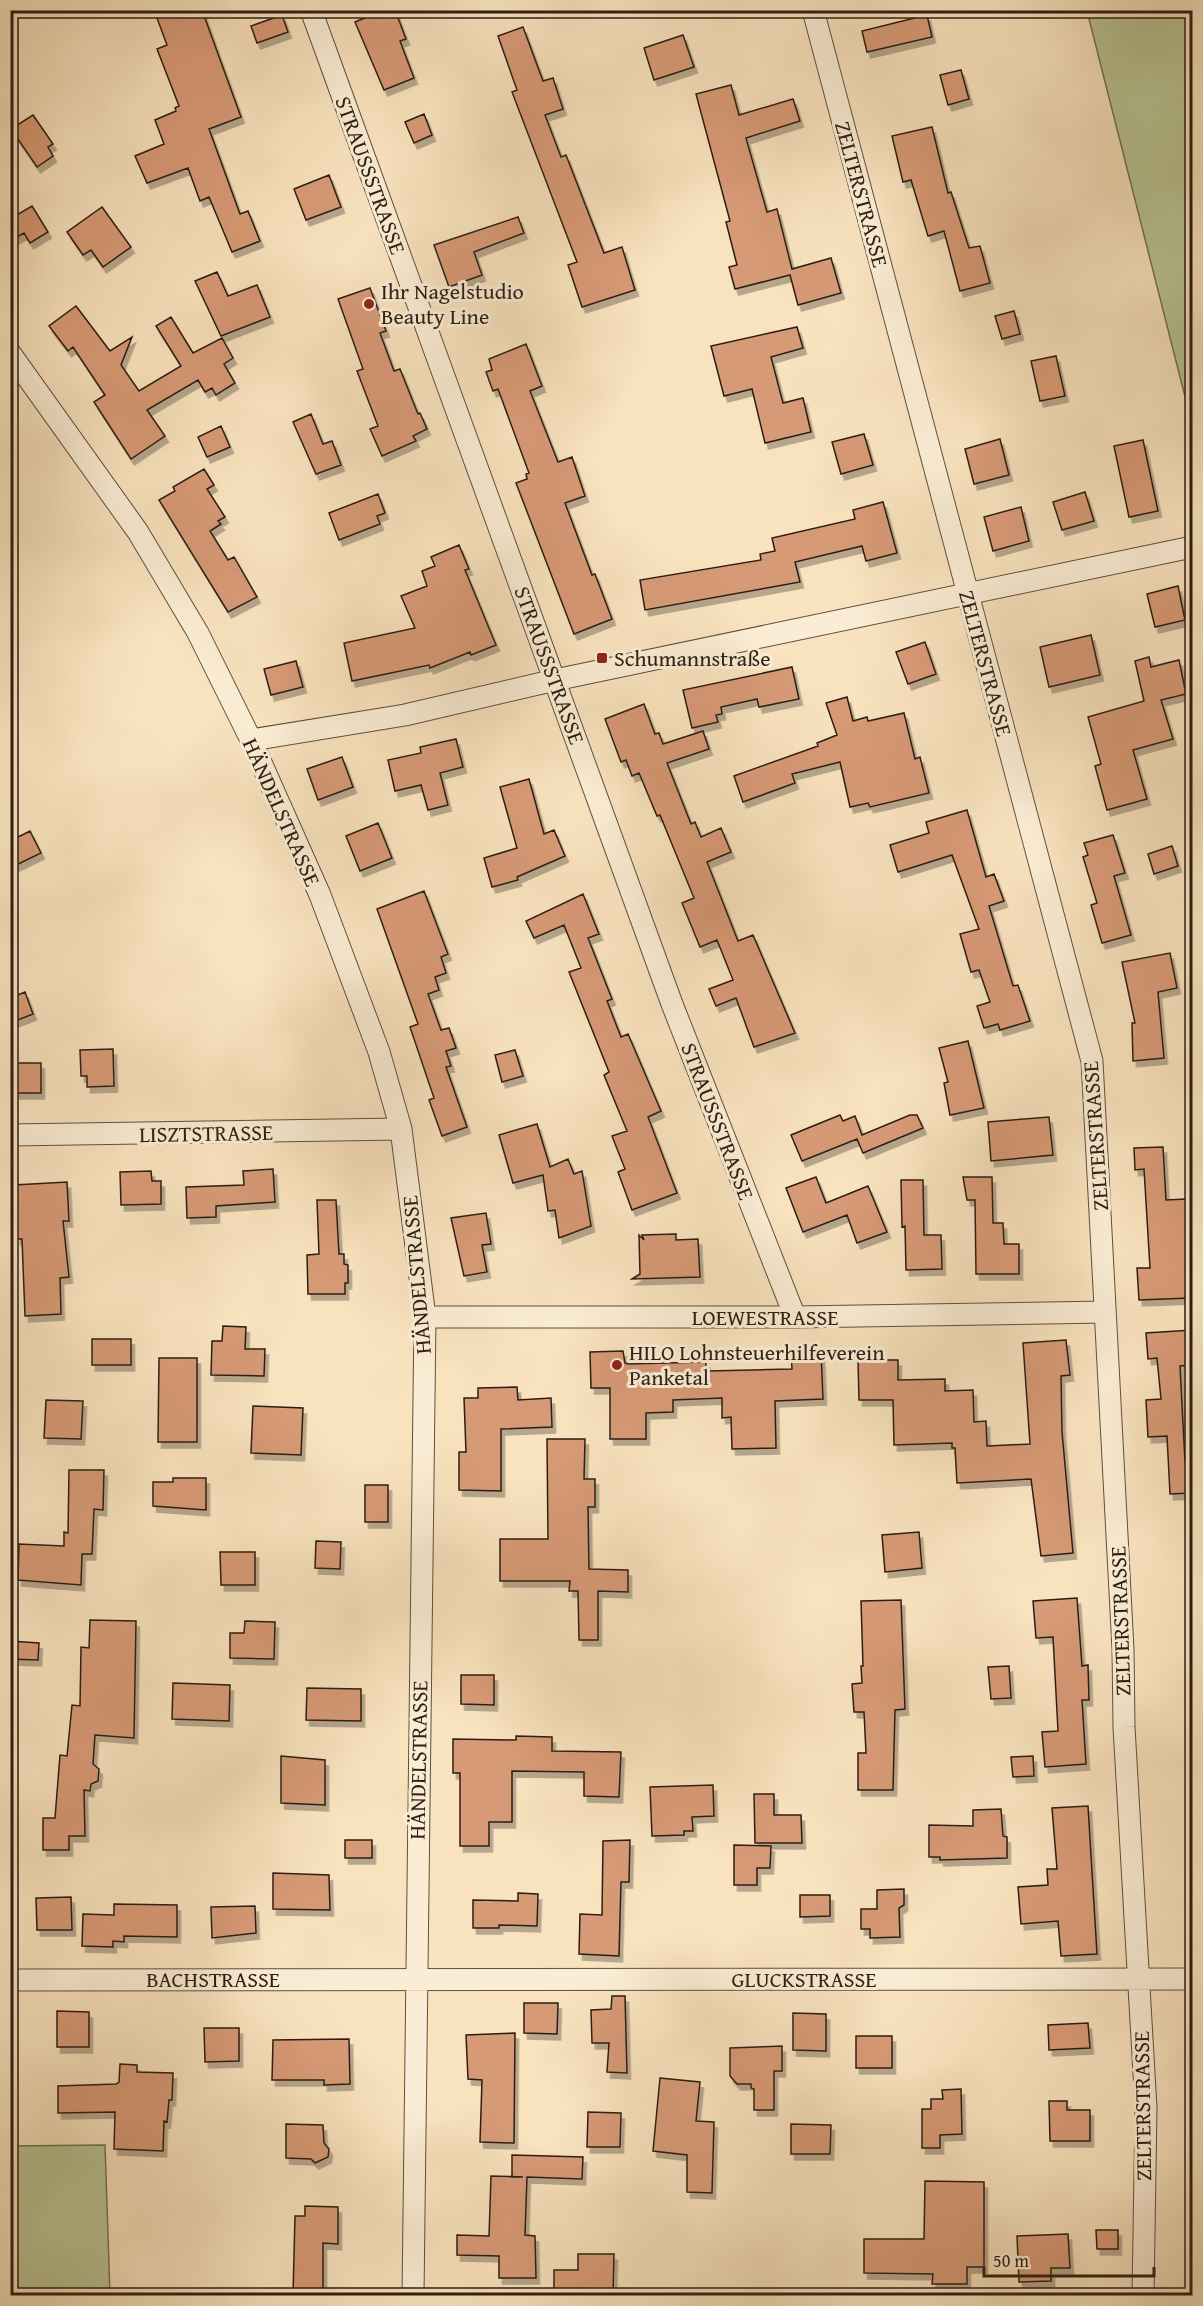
<svg xmlns="http://www.w3.org/2000/svg" width="1203" height="2306" viewBox="0 0 1203 2306" font-family="'Gentium Book Plus',serif">
<style>
.green{fill:#b9c495;stroke:#727154;stroke-width:1.5}
.building{fill:#d79a76;stroke:#2b1e13;stroke-width:1.5;filter:url(#shadow)}
.lines{fill:none;stroke-linecap:round;stroke-linejoin:round}
.street-casing{stroke:#5e4f3e;stroke-width:23}
.street{stroke:#fbedd5;stroke-width:21}
.poi-dot{fill:#8f2418;stroke:#fbedd5;stroke-width:2}
.labels{text-anchor:middle;dominant-baseline:central;stroke-width:6;stroke-linejoin:round;paint-order:stroke}
.street-label{font-size:22px;fill:#2b1e13;stroke:#fbedd5}
.poi-label{font-size:22px;fill:#2b1e13;stroke:#fbedd5;text-anchor:start}
</style>
<defs>
<filter id="shadow"><feDropShadow dx="3.5" dy="6" stdDeviation="0" flood-color="#0004"/></filter>
</defs>
<rect width="100%" height="100%" fill="#f9e3bf"/>
<filter id="stains"><feTurbulence type="fractalNoise" baseFrequency=".00333" numOctaves="4"/><feColorMatrix values="0 0 0 0 .2 0 0 0 0 .09 0 0 0 0 .02 0 0 0 .5 -.17"/></filter>
<radialGradient id="worn" r=".72"><stop offset=".6" stop-color="#630" stop-opacity="0"/><stop offset="1" stop-color="#630" stop-opacity=".3"/></radialGradient>
<!-- green -->
<path class="green" d="M1087 11H1192V424Z
M105 2145 110 2295H11V2146Z"/>
<!-- building -->
<path class="building" d="M154 10H202L241 117 209 129 240 214 248 211 260 241 232 252 209 197 200 201 188 168 147 183 135 156 164 144 155 120 176 111 175 108 179 106 157 49 167 45Z
M384 10H395L406 39 400 41 414 78 384 90 355 22Z
M282 15 288 32 257 43 251 26Z
M927 15 932 37 867 52 862 31Z
M523 27 543 81 553 78 563 109 545 115 561 157 566 155 604 253 622 247 635 290 582 307 568 265 577 262 512 92 517 90 498 36Z
M683 35 694 67 654 80 644 48Z
M961 70 969 99 948 105 940 75Z
M731 85 739 115 793 99 800 121 746 138 767 212 777 209 792 269 831 258 841 293 798 305 790 275 735 289 729 267 737 265 726 222 730 221 696 94Z
M424 114 432 135 414 143 405 122Z
M33 115 53 144 48 147 53 156 37 167 11 129Z
M932 127 948 193 951 192 969 248 980 246 990 283 960 291 944 231 928 236 911 180 903 182 892 136Z
M329 175 341 207 306 220 294 189Z
M32 206 48 232 30 243 24 233 10 241V219Z
M102 207 131 247 103 267 91 250 83 255 67 232Z
M518 217 524 233 474 252 482 275 449 287 434 245Z
M217 272 228 296 257 285 270 317 221 336 195 281Z
M370 288 386 331 380 333 394 371 400 369 418 414 420 413 427 429 413 436 416 441 382 456 370 429 378 426 357 371 363 369 338 299Z
M76 306 110 351 132 337 121 365 139 391 181 366 156 326 171 317 193 353 222 338 233 358 224 364 235 383 216 395 212 388 205 392 198 380 147 410 165 436 131 459 94 402 105 395 73 347 68 351 49 326Z
M1014 311 1020 334 1002 339 995 316Z
M797 327 803 348 771 357 783 403 803 398 811 432 765 443 752 389 724 396 711 346Z
M526 344 542 386 530 391 558 462 572 457 585 496 565 503 592 575 595 574 612 619 574 634 516 483 527 479 526 474 529 473 498 389 493 391 486 372 492 370 489 359Z
M1056 356 1065 396 1040 401 1031 361Z
M311 414 323 444 332 441 341 465 316 474 293 422Z
M221 426 230 447 207 457 198 437Z
M864 434 873 465 841 474 832 442Z
M1000 439 1009 475 974 484 965 449Z
M1143 440 1158 511 1129 517 1114 446Z
M204 469 214 485 207 489 225 517 218 521 221 524 210 531 228 560 234 557 257 597 228 612 159 500 175 491 173 487Z
M1085 492 1094 521 1062 530 1053 502Z
M378 494 385 513 377 516 380 524 339 540 329 513Z
M883 502 897 553 866 561 862 546 795 562 800 582 645 610 640 580 761 560 760 554 775 551 772 538 855 519 853 510Z
M1021 507 1029 541 993 551 984 517Z
M459 545 469 569 465 570 496 645 471 655 470 652 430 668 429 665 352 681 344 643 415 628 401 596 427 586 422 571 435 566 431 557Z
M1178 586 1185 620 1155 627 1147 594Z
M1091 635 1100 675 1049 687 1040 647Z
M925 642 936 674 908 684 896 652Z
M1149 657 1151 667 1179 660 1186 694 1161 700 1173 739 1133 750 1147 799 1107 810 1095 766 1101 764 1088 717 1144 701 1135 661Z
M296 661 303 687 271 695 264 669Z
M792 667 799 699 759 707 757 699 721 707 722 714 716 715 718 722 692 728 683 690Z
M847 697 853 721 867 717 868 721 904 713 915 759 920 757 929 793 870 807 868 803 850 807 840 762 792 774 795 783 743 802 734 776 818 746 817 743 837 735 826 703Z
M644 704 655 734 659 733 663 744 703 731 709 749 667 763 691 824 695 822 701 837 721 828 731 852 707 862 738 941 753 935 795 1033 754 1047 736 998 716 1006 709 989 733 980 717 940 700 947 682 903 694 898 660 815 657 816 639 773 632 776 626 760 621 762 605 719Z
M456 739 463 767 440 773 448 805 428 810 421 785 395 791 388 760 421 753 420 747Z
M342 757 353 787 318 800 307 769Z
M529 779 544 834 554 830 565 856 517 877 518 880 492 887 484 858 517 848 500 787Z
M967 810 986 877 994 874 1004 901 989 906 1013 986 1018 985 1030 1021 1000 1030 998 1024 984 1028 977 1006 990 1002 979 970 971 972 960 934 979 929 952 855 898 872 890 845 929 833 926 822Z
M378 823 392 858 360 871 346 836Z
M30 831 41 853 10 868V841Z
M1113 835 1125 873 1114 876 1131 935 1102 943 1091 905 1097 903 1083 857 1088 855 1084 843Z
M1172 846 1178 866 1154 874 1148 854Z
M424 891 448 954 441 957 446 973 435 977 439 990 428 994 441 1030 449 1028 456 1048 446 1051 451 1066 446 1067 467 1127 442 1136 429 1100 434 1098 410 1027 418 1024 377 909Z
M583 894 599 934 588 938 612 999 607 1001 621 1037 628 1034 661 1111 648 1117 677 1193 632 1210 618 1172 625 1169 612 1136 627 1131 604 1075 609 1072 569 972 581 968 564 925 534 938 526 921Z
M1170 953 1177 988 1158 992 1164 1058 1133 1061 1132 1023H1135L1122 962Z
M25 992 33 1014 10 1023V998Z
M968 1041 984 1108 950 1115 944 1083 948 1082 939 1048Z
M113 1049 114 1086 87 1087V1076H81L80 1050Z
M515 1050 523 1076 502 1082 495 1055Z
M10 1063H41V1093H10Z
M840 1115 843 1121 855 1116 862 1135 910 1115H917L923 1128 863 1153 857 1139 802 1161 791 1135Z
M1049 1117 1053 1155 991 1161 988 1122Z
M537 1124 550 1167 568 1159 574 1174 582 1171 591 1226 559 1238 555 1210 548 1211 543 1175 513 1183 499 1135Z
M1163 1147 1166 1200 1186 1199 1191 1298 1139 1300 1137 1268H1150L1144 1169 1135 1170 1134 1148Z
M273 1169 275 1202 216 1206V1217L187 1218 186 1187 244 1185 243 1171Z
M151 1171 152 1181H161V1204L121 1205 120 1172Z
M816 1177 826 1203 868 1186 887 1232 857 1243 847 1215 803 1232 786 1188Z
M963 1177H992L993 1223H1003L1004 1244H1019V1274H976L975 1200H967Z
M901 1180H923L924 1235H941L942 1269 906 1270 905 1226 902 1227Z
M67 1182 69 1221H63L69 1277 60 1278 61 1314 25 1316 22 1239H17L14 1185Z
M317 1200H336L339 1254H344V1264L348 1265V1283H345V1294H308L307 1255 319 1254Z
M486 1213 491 1244 482 1245 487 1272 464 1276 451 1218Z
M676 1234V1240L698 1239 700 1277 632 1279 640 1274 639 1235 644 1240 642 1235Z
M223 1326 246 1327 245 1349H265L264 1376 211 1375 212 1341H222Z
M1192 1330V1365L1180 1366 1185 1462 1192 1461V1493L1170 1494 1167 1436 1148 1437 1146 1400 1161 1399 1157 1358 1148 1359 1146 1333Z
M92 1339H131V1365H92Z
M1066 1340 1070 1375 1061 1376 1062 1432 1073 1553 1041 1556 1031 1479 957 1483 955 1448H952V1443L894 1445 893 1400H859L858 1360H898V1380L945 1379V1391L973 1390 974 1422 986 1421 987 1446 1030 1444 1023 1343Z
M623 1351 625 1363 628 1364 706 1362V1371L792 1369 791 1352 821 1351 823 1399 775 1401 776 1448 732 1449 731 1417 722 1418V1398L673 1400V1412L646 1413V1439H610V1388H591L590 1352Z
M159 1358H197V1442H158Z
M517 1387 518 1400 551 1398 552 1427 501 1429V1491L459 1490V1452H466L464 1398H478V1388Z
M46 1400 83 1401 81 1439 44 1438Z
M253 1406 303 1408 301 1455 251 1453Z
M547 1439H585L584 1479H595V1507H588L589 1569 628 1570V1592L598 1591V1640H579L578 1591H569L570 1581H500V1539H548Z
M69 1470H104L103 1510 94 1509 92 1554H82L81 1585 18 1580 19 1544 64 1546V1532L68 1533Z
M173 1478H206V1510L153 1506V1482H173Z
M365 1485H388V1522H365Z
M919 1532 922 1568 885 1572 882 1535Z
M316 1541 341 1542 340 1569 315 1568Z
M220 1552H255V1585H221Z
M1077 1598 1082 1666 1088 1665 1089 1700H1082L1086 1764 1045 1767 1042 1732 1058 1731 1053 1637 1036 1638 1033 1601Z
M901 1600 905 1709 895 1710 893 1790H858V1753H866L864 1712H854L852 1684 862 1683 861 1666H863L861 1601Z
M90 1620 136 1621 134 1738 95 1735 93 1764 99 1769 98 1781 91 1784 90 1791 84 1790 85 1836H69V1850H43V1818H55L60 1755 67 1756 72 1705 80 1706 81 1647 89 1648Z
M245 1621 275 1622 274 1659 230 1658V1633H244Z
M10 1641 39 1643 38 1660 10 1659Z
M1009 1666 1011 1698 991 1699 988 1667Z
M461 1675H494V1705L461 1704Z
M173 1683 230 1685 229 1721 172 1719Z
M307 1688 361 1689V1721L306 1720Z
M516 1736 552 1737V1751L621 1752 619 1797 584 1796V1772L512 1771V1822H489V1846H460V1773H453V1739L516 1740Z
M281 1756 325 1760V1805L281 1803Z
M1033 1756 1034 1776 1013 1777 1011 1757Z
M713 1785 714 1816 692 1817 693 1831H684V1835L652 1836 650 1787Z
M754 1794H774V1815H801L802 1843H755Z
M1088 1806 1097 1954 1061 1956 1058 1921 1021 1924 1018 1887 1048 1885 1047 1869H1057L1052 1808Z
M1001 1809 1003 1836 1007 1837V1858L940 1860V1857H929V1825L973 1826V1810Z
M345 1840H372V1858H345Z
M630 1840 629 1882H621L619 1956 579 1954 580 1914 602 1915 603 1841Z
M734 1845 771 1846 770 1868H757V1885H734Z
M273 1873 329 1875 330 1910 273 1909Z
M904 1889V1905L899 1908 900 1937 870 1938V1929H861V1909H877V1890Z
M518 1893 538 1894 537 1926 499 1925V1928H473V1900L518 1901Z
M800 1895H830V1916L800 1917Z
M71 1897 72 1930H37L36 1898Z
M114 1904 177 1905V1937L124 1936V1942L113 1941V1947L82 1946 83 1914 114 1915Z
M255 1906 256 1933 212 1938 211 1907Z
M612 1996H625L627 2073 607 2072 609 2043H592L591 2010 611 2009Z
M524 2003H558L557 2034 524 2033Z
M57 2011 89 2012V2047H57Z
M793 2013 826 2014V2051L793 2050Z
M1088 2023 1090 2048 1049 2050 1048 2025Z
M204 2028H239V2061L205 2062Z
M515 2033 514 2143 480 2142 482 2080 468 2079 466 2035Z
M856 2036H892V2068H856Z
M349 2039 350 2084 324 2085V2080H272L273 2040Z
M782 2046V2071H774V2110H754V2089L751 2088V2084H737L730 2076V2048Z
M120 2064 137 2065V2072L173 2073 172 2100H169L167 2122 164 2121 163 2151 114 2149 115 2112 58 2113V2086L116 2084 119 2082Z
M660 2078 700 2082 696 2121 714 2122 712 2193 687 2192V2155L653 2151Z
M961 2089 962 2134 940 2135V2148H922V2109H931V2099H943L942 2090Z
M1049 2101H1067V2110H1090V2141H1050Z
M588 2112 621 2113 620 2147H587Z
M286 2124 323 2125 324 2143 329 2149 328 2157 315 2163 311 2159 286 2158Z
M791 2124 831 2125 830 2154H791Z
M512 2155 583 2157 582 2179 527 2177 525 2235 535 2236 536 2278H499V2256L457 2255V2235L489 2236 491 2176 523 2177H512Z
M925 2181 984 2182V2267H967V2284H932L933 2274 864 2273V2239H924Z
M305 2206 338 2207V2244L323 2243V2295H293L295 2216H305Z
M1096 2230H1118V2249H1097Z
M1068 2234 1070 2268H1051V2281L1019 2282 1017 2236Z
M578 2254H614L613 2295H578V2289H554V2270H578Z"/>
<g class="lines">
<defs>
<path id="street" d="M311 10 672 1004 795 1317
M813 10 1092 1061 1123 1649 1124 1727 1146 2108 1143 2296
M10 353 138 532 198 633 251 740 320 895 379 1052 401 1129 425 1317 413 2296
M251 740 405 715 555 680 1192 547
M10 1135 401 1129
M425 1317H795L1105 1312
M10 1980 1192 1979"/>
</defs>
<!-- street casing -->
<use href="#street" class="street-casing"/>
<!-- street -->
<use href="#street" class="street"/>
</g>
<!-- markers -->
<g class="poi-dot">
<circle cx="369" cy="304" r="6"/>
<rect x="596" y="652" width="12" height="12" rx="3"/>
<circle cx="617" cy="1365" r="6"/>
</g>
<g class="labels">
<!-- street labels -->
<g class="street-label">
<text transform="translate(371 175) rotate(70)">STRAUSSSTRASSE</text>
<text transform="translate(862 194) rotate(75)">ZELTERSTRASSE</text>
<text transform="translate(986 663) rotate(75)">ZELTERSTRASSE</text>
<text transform="translate(550 665) rotate(70)">STRAUSSSTRASSE</text>
<text transform="translate(282 812) rotate(66)">HÄNDELSTRASSE</text>
<text transform="translate(718 1121) rotate(69)">STRAUSSSTRASSE</text>
<text transform="translate(206 1133) rotate(-1)">LISZTSTRASSE</text>
<text transform="translate(1095 1136) rotate(-94)">ZELTERSTRASSE</text>
<text transform="translate(416 1275) rotate(-95)">HÄNDELSTRASSE</text>
<text x="765" y="1317">LOEWESTRASSE</text>
<text transform="translate(1120 1621) rotate(-92)">ZELTERSTRASSE</text>
<text transform="translate(418 1760) rotate(-89)">HÄNDELSTRASSE</text>
<text x="213" y="1979">BACHSTRASSE</text>
<text x="804" y="1979">GLUCKSTRASSE</text>
<text transform="translate(1142 2106) rotate(-91)">ZELTERSTRASSE</text>
</g>
<!-- poi labels -->
<g class="poi-label">
<text x="381" y="291">Ihr Nagelstudio<tspan x="381" dy="25">Beauty Line</tspan></text>
<text x="614" y="658">Schumannstraße</text>
<text x="629" y="1352">HILO Lohnsteuerhilfeverein<tspan x="629" dy="25">Panketal</tspan></text>
</g>
</g>
<!-- margin -->
<rect width="1203" height="2306" fill="none" stroke="#f9e3bf" stroke-width="36"/>
<rect x="12" y="12" width="1179" height="2282" fill="none" stroke="#2b1e13" stroke-width="3"/>
<rect x="18" y="18" width="1167" height="2270" fill="none" stroke="#2b1e13" stroke-width="1.5"/>
<!-- scale -->
<path d="M984 2267v9h170v-9" fill="none" stroke="#2b1e13" stroke-width="3"/>
<text x="993" y="2267" font-size="18" fill="#2b1e13" stroke="#fbedd5" stroke-width="4.5" paint-order="stroke">50 m</text>
<rect width="100%" height="100%" filter="url(#stains)"/>
<rect width="100%" height="100%" fill="url(#worn)"/>
</svg>
